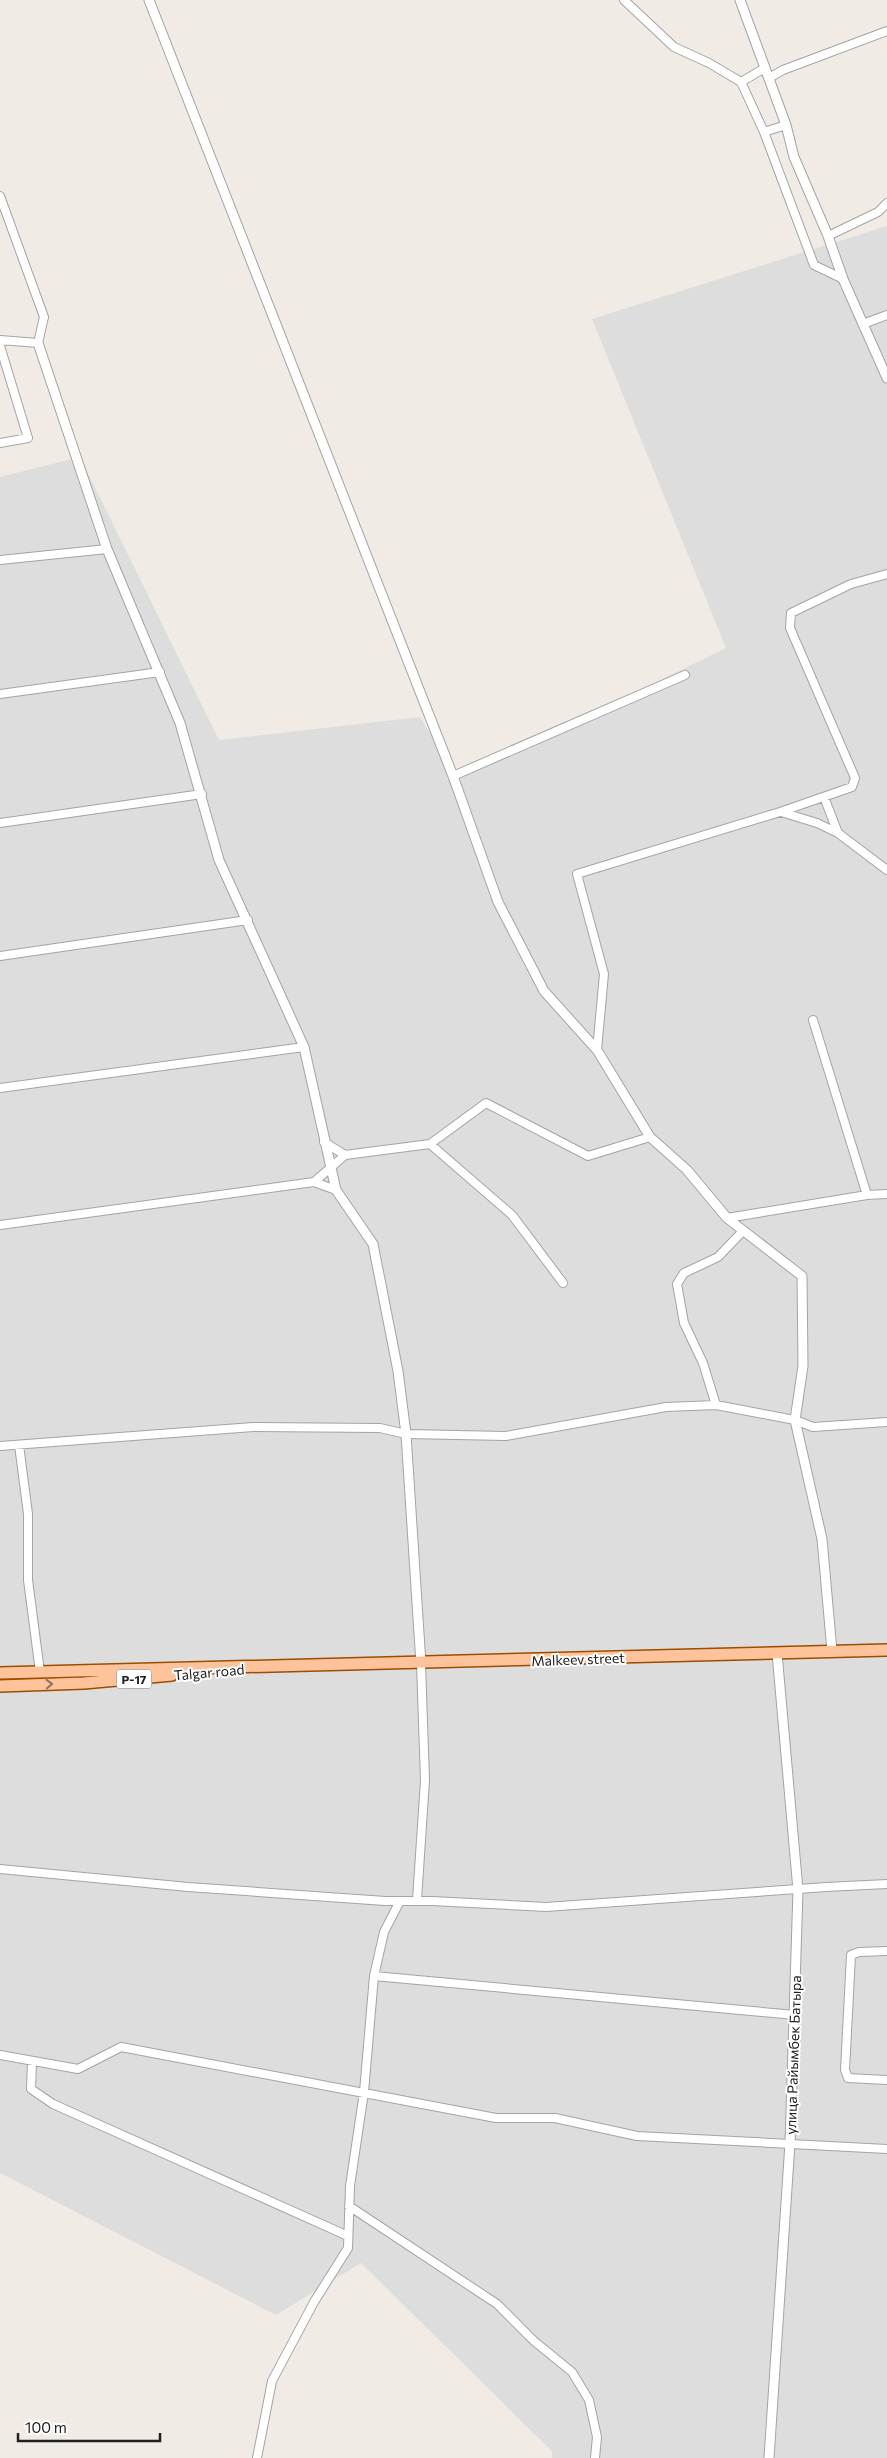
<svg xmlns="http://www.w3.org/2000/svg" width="887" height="2458" viewBox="0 0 887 2458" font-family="Commissioner,sans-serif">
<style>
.residential{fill:#dedddd}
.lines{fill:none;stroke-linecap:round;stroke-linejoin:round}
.minor-casing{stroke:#a4a4a4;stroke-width:10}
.tertiary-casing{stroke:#a4a4a4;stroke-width:11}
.primary-casing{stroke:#9b4d00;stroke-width:14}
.minor{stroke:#fff;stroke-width:8}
.tertiary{stroke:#fff;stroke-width:9}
.primary{stroke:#ffc39c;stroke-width:11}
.oneway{stroke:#90725e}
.labels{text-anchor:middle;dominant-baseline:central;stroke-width:4;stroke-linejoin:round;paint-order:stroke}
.shield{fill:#fff;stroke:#636363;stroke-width:1}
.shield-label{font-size:12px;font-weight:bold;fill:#202020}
.street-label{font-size:14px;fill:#202020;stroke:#fff}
</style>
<rect width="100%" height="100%" fill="#f1ebe6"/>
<!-- residential -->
<path class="residential" d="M887 226V2458H552V2451L361 2263 276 2315 0 2173V477L80 457 219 740 420 717 458 779 726 648 592 319Z"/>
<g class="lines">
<defs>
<path id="minor" d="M624 0 674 47 709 63 741 82
M769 78 783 70 887 31
M786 125 764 132 814 265 843 279
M764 132 741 82 765 68
M0 196 44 317 38 343 0 340
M828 236 878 212 887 203
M863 324 887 315
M0 346 28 438 0 443
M0 560 107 549
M0 694 160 672
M453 776 685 675
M824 797 838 833 887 870
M781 812 817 823 838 833
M0 823 202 794
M0 956 248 920
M813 1020 867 1195
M597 1050 604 974 577 874 780 812 852 787 855 778 790 628 791 613 851 584 887 574
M0 1088 304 1047
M324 1142 345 1155
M430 1144 512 1215 563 1283
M314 1182 336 1190
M727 1218 867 1195 887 1194
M0 1225 314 1182 345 1155 430 1144 486 1103 588 1156 650 1137
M716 1405 703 1363 684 1323 677 1284 684 1273 718 1257 743 1231
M19 1445 28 1514V1580L40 1672
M0 1446 253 1427 380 1428 406 1434 506 1436 666 1407 716 1405 795 1420 813 1427 887 1422
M0 1869 188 1887 385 1901H432L546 1907 826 1887 887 1884
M417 1900 425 1780 421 1664
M887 1951 859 1952 851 1955 845 2070 848 2078 887 2080
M374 1976 795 2015
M0 2055 78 2069 121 2047 496 2118H555L637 2136 887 2149
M32 2061 31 2089 53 2104 348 2236
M349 2206 497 2304 534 2341 572 2372 589 2400 597 2437 595 2458
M257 2458 272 2381 314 2302 348 2248 350 2186 364 2092 374 1976 384 1932 400 1901"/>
<path id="tertiary" d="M149 0 453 776 498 902 544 991 597 1050 650 1137 687 1170 727 1218 802 1276 803 1366 795 1420 822 1539 832 1651
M740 0 786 125 794 157 828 236 843 279 887 378
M38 343 107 549 180 723 219 860 304 1047 336 1190 373 1244 398 1371 406 1434 421 1664
M769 2458 790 2143 798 1890 777 1653"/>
<path id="primary" d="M0 1673 887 1650
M0 1686 84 1683 172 1675"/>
</defs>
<!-- minor casing -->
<use href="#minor" class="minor-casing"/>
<!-- tertiary casing -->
<use href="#tertiary" class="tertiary-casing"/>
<!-- primary casing -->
<use href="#primary" class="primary-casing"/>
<!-- minor -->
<use href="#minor" class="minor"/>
<!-- tertiary -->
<use href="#tertiary" class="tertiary"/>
<!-- primary -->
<use href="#primary" class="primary"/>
</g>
<!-- one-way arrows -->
<defs><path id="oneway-chevron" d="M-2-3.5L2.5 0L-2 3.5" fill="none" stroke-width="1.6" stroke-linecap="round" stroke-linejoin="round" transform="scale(1.25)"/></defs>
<use class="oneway" href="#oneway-chevron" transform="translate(49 1684) rotate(-2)"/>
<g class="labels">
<!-- shield labels -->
<rect class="shield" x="116.5" y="1669.5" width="35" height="19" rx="4"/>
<g class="shield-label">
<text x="134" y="1679">P-17</text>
</g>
<!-- street labels -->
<g class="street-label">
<text transform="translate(578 1659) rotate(-2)">Malkeev street</text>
<text transform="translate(209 1672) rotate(-5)">Talgar road</text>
<text transform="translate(793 2055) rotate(-88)">улица Райымбек Батыра</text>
</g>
</g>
<!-- scale -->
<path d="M18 2433v8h142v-8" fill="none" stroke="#202020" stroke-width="2.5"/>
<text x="25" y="2433" font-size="15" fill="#202020" stroke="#ffffff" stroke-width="4" paint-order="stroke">100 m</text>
</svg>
